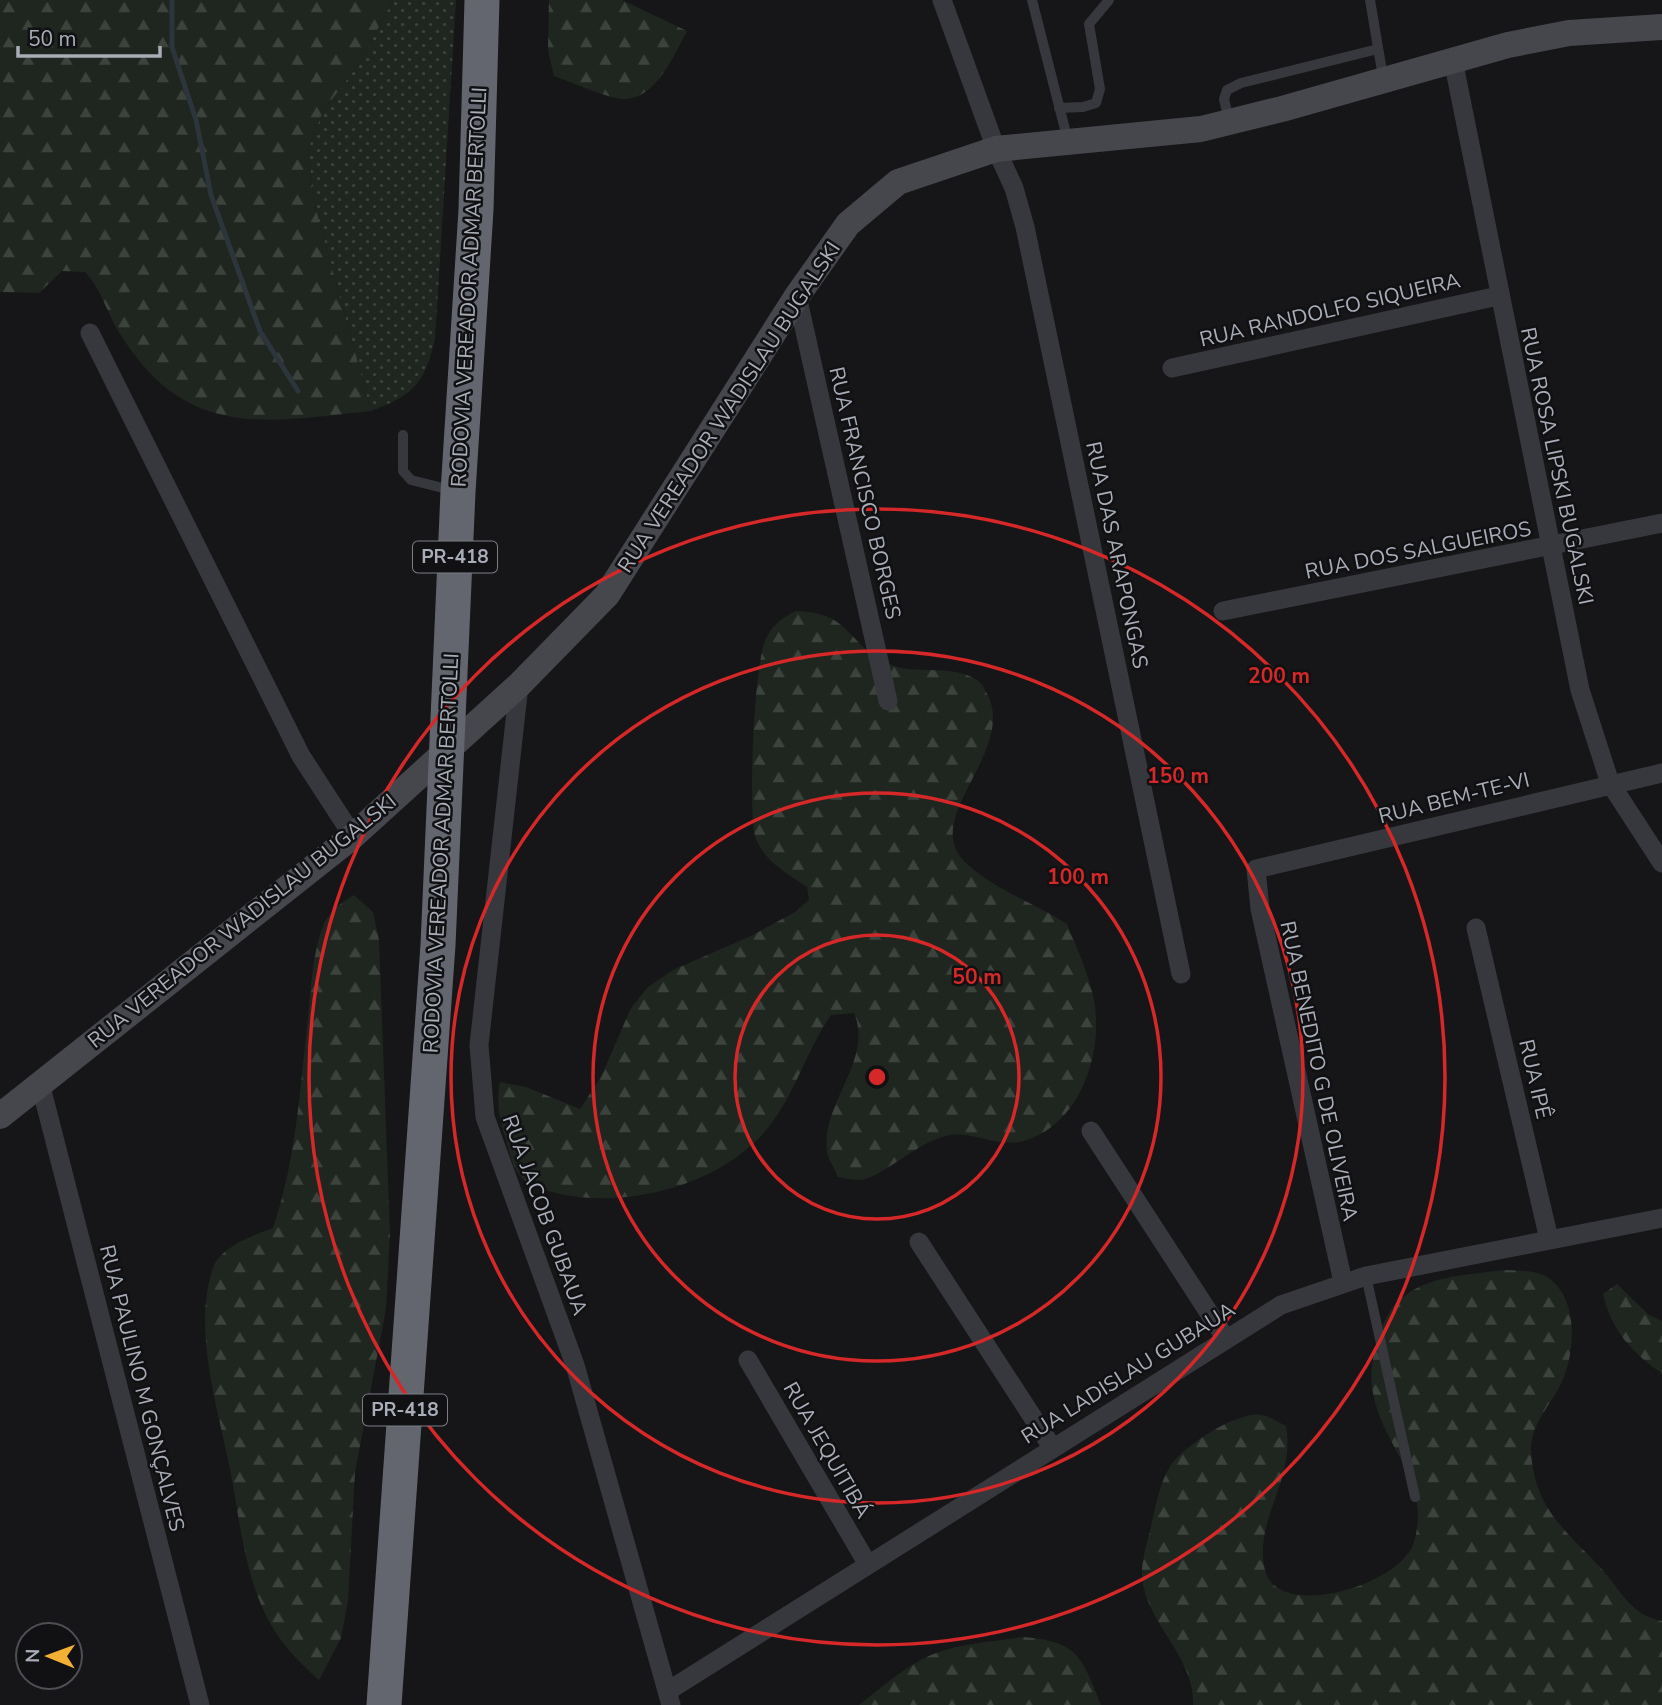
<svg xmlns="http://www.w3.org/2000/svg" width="1662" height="1705" viewBox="0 0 1662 1705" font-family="'Nunito Sans',sans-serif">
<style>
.grass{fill:url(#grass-dots)}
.forest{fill:url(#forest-firs)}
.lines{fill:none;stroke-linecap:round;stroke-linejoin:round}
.stream{stroke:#2c353c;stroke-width:5}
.lane{stroke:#37383d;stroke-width:10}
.street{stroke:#37383d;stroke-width:19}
.secondary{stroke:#45474d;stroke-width:26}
.highway{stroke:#63666e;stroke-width:35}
.ring{fill:none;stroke:#d62828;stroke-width:3.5}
.labels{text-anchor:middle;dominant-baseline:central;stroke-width:5;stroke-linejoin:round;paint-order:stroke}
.shield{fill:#111113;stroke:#7b7e86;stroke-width:2}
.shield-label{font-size:19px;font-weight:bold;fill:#a8adb8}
.street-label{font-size:21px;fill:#a8adb8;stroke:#111113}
.centre{fill:#d62828;stroke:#111113;stroke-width:3.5}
.ring-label{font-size:21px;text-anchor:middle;font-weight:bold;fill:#d62828;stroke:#111113;stroke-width:5;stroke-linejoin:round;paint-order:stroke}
</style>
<defs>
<pattern id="grass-dots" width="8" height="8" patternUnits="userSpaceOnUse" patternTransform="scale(1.75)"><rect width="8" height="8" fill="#1e261f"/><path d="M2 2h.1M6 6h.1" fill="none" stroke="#3c433d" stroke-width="1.8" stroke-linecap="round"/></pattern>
<pattern id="forest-firs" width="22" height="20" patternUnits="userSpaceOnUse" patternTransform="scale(1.75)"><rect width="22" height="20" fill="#1e261f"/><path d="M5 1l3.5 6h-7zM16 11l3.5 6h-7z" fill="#3c433d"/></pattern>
</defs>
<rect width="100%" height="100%" fill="#161618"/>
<!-- grass -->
<path class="grass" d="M393 0H456L435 339C425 383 414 395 371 411L314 202 308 149 323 111 359 64Z"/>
<!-- forest -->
<path class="forest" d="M0 0H393L359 64 323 111 308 149 314 202 371 411C265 422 188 440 122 337 107 315 103 291 85 272L62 271 39 293 0 292Z
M549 0H622L687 31C674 55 653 107 616 98 595 93 574 83 554 76L548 50Z
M796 611C854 613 846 645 889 664 916 676 951 663 977 680 981 682 984 688 986 692 1019 748 922 816 963 860 990 888 1035 903 1067 924 1077 949 1089 974 1094 1000 1104 1054 1079 1129 1019 1142 997 1146 972 1132 950 1135 919 1140 882 1178 860 1180 853 1180 845 1178 838 1177 835 1169 828 1159 827 1151 821 1103 874 1060 854 1013L831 1015C804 1054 792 1105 758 1139 710 1187 626 1208 560 1194 546 1190 532 1189 522 1178 513 1169 509 1151 506 1139 499 1119 496 1103 500 1082L526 1087 580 1109 601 1077 631 1008 648 987 673 970 753 935 795 912 809 900 807 887C787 873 763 861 755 836 748 810 754 661 766 639 773 624 782 618 796 611Z
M354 895 373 912 379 940 390 1234 386 1309 355 1472 348 1601 341 1638 319 1680C300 1663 282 1645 270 1623 244 1576 240 1520 230 1469 218 1408 192 1329 213 1268 220 1247 254 1235 273 1228 296 1160 300 1089 308 1018 311 989 312 957 322 929 328 912 339 904 354 895Z
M1504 1270C1519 1271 1538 1270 1550 1279 1577 1300 1575 1346 1565 1374 1556 1401 1530 1421 1531 1451 1534 1508 1565 1530 1600 1567 1619 1588 1631 1616 1662 1621V1705H1193C1195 1656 1147 1625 1142 1578 1141 1564 1146 1546 1150 1531 1155 1510 1159 1483 1171 1465 1184 1446 1238 1410 1262 1415 1269 1416 1279 1423 1286 1426 1296 1480 1253 1520 1265 1570 1278 1622 1402 1585 1414 1542 1432 1481 1383 1448 1373 1393 1369 1373 1373 1355 1379 1336 1397 1276 1451 1277 1504 1270Z
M1617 1284 1649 1315 1662 1321V1373C1633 1354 1611 1330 1603 1294Z
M1023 1637C1078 1641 1082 1657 1101 1705H859C882 1687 904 1667 931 1655 960 1643 993 1642 1023 1637Z"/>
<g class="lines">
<!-- stream -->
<path class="stream" d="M172 0V47L196 120 211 195 260 331 298 391"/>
<!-- lane -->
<path class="lane" d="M1032 0 1068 141
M1370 0 1383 77
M1059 108 1083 107 1096 103 1100 89 1089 24 1109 0
M1229 120 1224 99 1227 90 1241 83 1378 49
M403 435V471L411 480 451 490
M1366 1276 1415 1497"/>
<!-- street -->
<path class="street" d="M942 0 996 149 1014 188 1025 227 1181 974
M1453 60 1580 690 1610 783 1662 863
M797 296 888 701
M90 333 301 756 353 836
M1172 368 1498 296
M1223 611 1662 523
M519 685 479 1045 485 1117 575 1365 671 1705
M1476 928 1549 1239
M40 1083 200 1705
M1091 1131 1226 1339
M919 1242 1052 1447
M1343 1282 1260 909 1256 869 1662 773
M748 1360 867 1563
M668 1691 1281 1305 1366 1276 1662 1218"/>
<!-- secondary -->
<path class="secondary" d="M0 1116 353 836 519 685 607 595 797 296 848 224 898 182 996 149 1201 129 1282 109 1508 45 1569 33 1662 27"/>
<!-- highway -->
<path class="highway" d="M384 1705 438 945 458 492 476 210 482 0"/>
</g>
<!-- distance rings -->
<g class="ring">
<circle cx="877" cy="1077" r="142"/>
<circle cx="877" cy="1077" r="284"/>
<circle cx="877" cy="1077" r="426"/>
<circle cx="877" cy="1077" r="568"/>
</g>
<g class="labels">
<!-- shield labels -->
<g class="shield">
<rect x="413" y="541.5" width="84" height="31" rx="5"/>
<rect x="363" y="1394.5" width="84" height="31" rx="5"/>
</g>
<g class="shield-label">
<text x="455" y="557">PR-418</text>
<text x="405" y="1410">PR-418</text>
</g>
<!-- street labels -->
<g class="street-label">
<text transform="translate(469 287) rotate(-87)">RODOVIA VEREADOR ADMAR BERTOLLI</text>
<text transform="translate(1330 310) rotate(-13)">RUA RANDOLFO SIQUEIRA</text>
<text transform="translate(729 407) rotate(-57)">RUA VEREADOR WADISLAU BUGALSKI</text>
<text transform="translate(1557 466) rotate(78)">RUA ROSA LIPSKI BUGALSKI</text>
<text transform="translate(865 493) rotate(77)">RUA FRANCISCO BORGES</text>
<text transform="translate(1418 550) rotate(-11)">RUA DOS SALGUEIROS</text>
<text transform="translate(1117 555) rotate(78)">RUA DAS ARAPONGAS</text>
<text transform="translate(1454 798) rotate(-14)">RUA BEM-TE-VI</text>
<text transform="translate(441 853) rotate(-87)">RODOVIA VEREADOR ADMAR BERTOLLI</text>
<text transform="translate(242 921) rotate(-39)">RUA VEREADOR WADISLAU BUGALSKI</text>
<text transform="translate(1319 1071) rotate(78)">RUA BENEDITO G DE OLIVEIRA</text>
<text transform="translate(1535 1079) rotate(77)">RUA IPÊ</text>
<text transform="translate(545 1215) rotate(70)">RUA JACOB GUBAUA</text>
<text transform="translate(1128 1373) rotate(-32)">RUA LADISLAU GUBAUA</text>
<text transform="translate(142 1388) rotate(76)">RUA PAULINO M GONÇALVES</text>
<text transform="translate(827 1450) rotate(60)">RUA JEQUITIBÁ</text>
</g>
</g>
<circle cx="877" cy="1077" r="10" class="centre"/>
<g class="ring-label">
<text x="1279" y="683">200 m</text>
<text x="1178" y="783">150 m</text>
<text x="1078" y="884">100 m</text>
<text x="977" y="984">50 m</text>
</g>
<!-- north arrow -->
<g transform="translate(49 1656) rotate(271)"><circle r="33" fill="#111113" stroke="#4d4f55" stroke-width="2"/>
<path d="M0-5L12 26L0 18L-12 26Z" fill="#f2b134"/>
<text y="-10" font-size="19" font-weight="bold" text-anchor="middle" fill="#a8adb8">N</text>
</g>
<!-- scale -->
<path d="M18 46v10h142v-10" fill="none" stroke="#a8adb8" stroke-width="3.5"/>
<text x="28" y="46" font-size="21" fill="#a8adb8" stroke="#111113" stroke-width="5" paint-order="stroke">50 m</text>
</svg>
